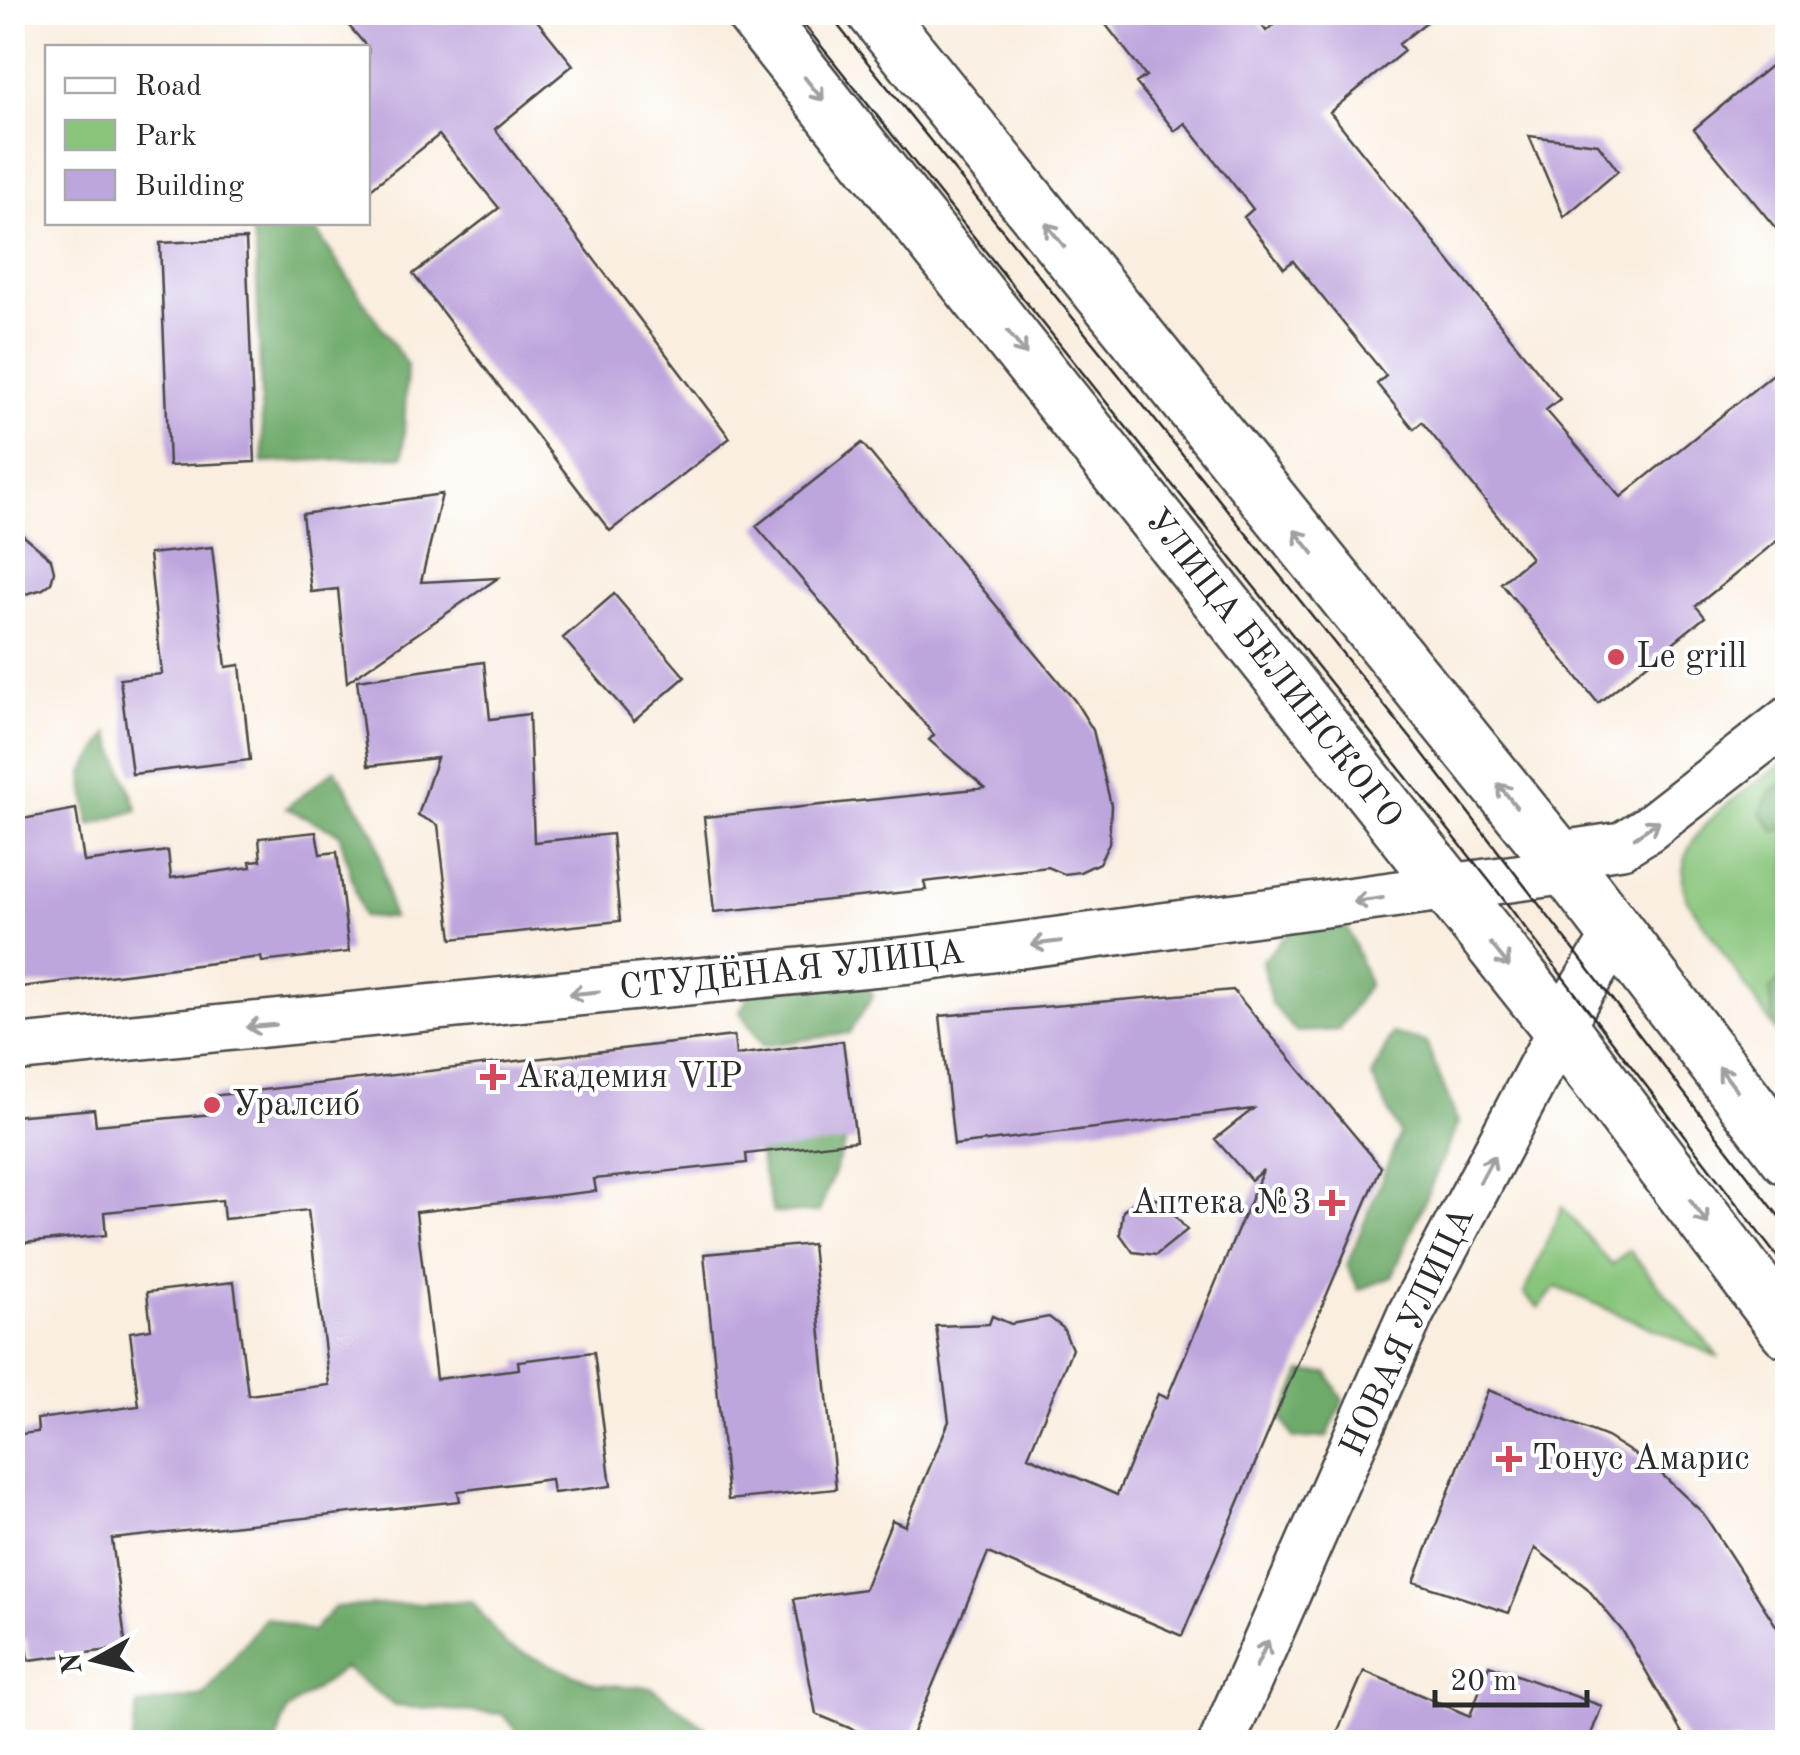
<svg xmlns="http://www.w3.org/2000/svg" width="1800" height="1755" viewBox="0 0 1800 1755" font-family="'Old Standard TT',serif">
<style>
.green{fill:#88c57b;stroke:#5a7853;stroke-width:2.5}
.forest{fill:#6eaa6b;stroke:#4c6a4b;stroke-width:2.5}
.building{fill:#bda5dd}
.lines{fill:none;stroke-linecap:round;stroke-linejoin:round}
.minor-casing{stroke:#4a4846;stroke-width:50}
.primary-casing{stroke:#4a4846;stroke-width:60}
.minor{stroke:#fff;stroke-width:45}
.primary{stroke:#fff;stroke-width:55}
.tram{stroke:#2b2b2b;stroke-width:2.5}
.oneway{stroke:#a0a0a0}
.poi-dot{fill:#d1495b;stroke:#fff;stroke-width:4}
.labels{text-anchor:middle;dominant-baseline:central;stroke-width:8;stroke-linejoin:round;paint-order:stroke}
.poi-label{font-size:35px;fill:#2b2b2b;stroke:#fff;text-anchor:start}
.street-label{font-size:35px;fill:#2b2b2b;stroke:#fff}
</style>
<rect width="100%" height="100%" fill="#fff"/>
<filter id="ink" filterUnits="userSpaceOnUse"><feTurbulence type="fractalNoise" baseFrequency=".01" numOctaves="2"/><feDisplacementMap in="SourceGraphic" scale="20" xChannelSelector="R" yChannelSelector="G"/><feConvolveMatrix kernelMatrix="1 2 1 2 8 2 1 2 1" color-interpolation-filters="sRGB"/></filter>
<filter id="wash" filterUnits="userSpaceOnUse"><feTurbulence type="fractalNoise" baseFrequency=".0048" numOctaves="4" result="noise"/><feDisplacementMap in="SourceGraphic" scale="40" xChannelSelector="R" yChannelSelector="G"/><feGaussianBlur stdDeviation="2.25" result="paint"/><feColorMatrix in="noise" values="0 0 0 0 0 0 0 0 0 0 0 0 0 0 0 0 0 1.4 0 .05"/><feComposite in="paint" operator="in"/></filter>
<g filter="url(#wash)">
<rect width="100%" height="100%" fill="#f9eedf"/>
<!-- green -->
<path class="green" d="M1787 760V1048L1687 899C1664 833 1742 796 1787 760Z
M1562 1207 1612 1265 1629 1250 1719 1357 1556 1287 1539 1308 1524 1294Z"/>
<!-- forest -->
<path class="forest" d="M250 223H311L407 365 403 456 263 463 256 251Z
M109 733 138 810 90 825 83 774Z
M335 769 376 836 392 918 363 917 339 833 286 808Z
M1787 779V828L1775 831 1761 812 1769 794Z
M1299 922 1348 929 1369 984 1338 1030 1296 1032 1271 1003 1262 961Z
M853 965 873 996 849 1033 763 1046 740 1012 762 971Z
M1787 972V1048L1774 1028 1770 990Z
M1392 1033 1426 1042 1458 1123 1392 1277 1359 1290 1347 1265 1400 1134 1372 1077Z
M851 1127 819 1212 773 1213 755 1139Z
M1302 1372 1328 1373 1343 1401 1327 1437 1294 1439 1282 1419Z
M472 1601 506 1646 596 1684 652 1688 725 1742H526L502 1714 395 1706 344 1668 287 1710 276 1742H132L138 1705 204 1696 265 1617 312 1632 335 1607Z"/>
<g id="blocks">
<!-- building -->
<path class="building" d="M337 12H530L573 65 495 129 730 438 610 531 413 274 499 208 439 135 368 191V48Z
M1096 12H1252L1266 31 1289 12H1439L1399 44 1404 51 1330 112 1560 399 1546 410 1621 497 1788 362V532L1696 606 1705 617 1598 703 1501 583 1531 558 1422 422 1414 429 1377 384 1386 376 1293 261 1284 268 1244 217 1253 209 1185 123 1175 131 1136 83 1146 76Z
M1788 51V243L1694 129Z
M1529 136 1598 144 1618 171 1564 217Z
M246 239 255 462 169 466 160 243Z
M862 443 1075 701 1093 730 1111 805 1109 844 1099 863 1080 872 1064 874 1048 867 924 882 926 890 714 912 704 817 985 788 929 740 934 735 756 526Z
M442 494 421 582 498 578 347 682 338 589 311 592 302 514Z
M12 526 51 559 54 571 51 583 43 589 12 598Z
M212 547 226 667 240 665 250 760 132 774 120 679 162 674 149 554Z
M614 594 685 677 634 721 563 638Z
M484 662 490 719 529 714 534 842 612 834 620 921 452 939 438 825 418 815 437 758 368 766 357 680Z
M76 809 84 862 168 851 171 878 251 867 250 861 261 860 259 838 316 832 320 854 337 852 349 952 262 962 261 957 12 988V821Z
M1233 990 1381 1167 1182 1636 988 1553 909 1742H883L816 1714 794 1599 864 1589 892 1520 905 1526 949 1421 936 1326 989 1324 992 1316 1011 1324 1049 1317 1063 1328 1072 1349 1028 1456 1117 1495 1158 1394 1167 1398 1263 1170 1251 1180 1215 1139 1253 1109 954 1145 940 1016Z
M734 1036 736 1055 843 1041 856 1141 746 1154 747 1163 594 1179 596 1191 416 1212 436 1379 519 1369 518 1361 594 1352 611 1486 553 1493 551 1479 458 1491 460 1501 112 1539 126 1648 29 1660 26 1639 12 1640V1435L38 1432 37 1419 139 1406 130 1332 151 1329 147 1292 234 1282 248 1395 329 1385 308 1210 224 1219 222 1200 104 1212 106 1235 12 1244V1116L94 1109 96 1125 212 1114 211 1096Z
M1140 1197 1162 1200 1187 1230 1156 1255 1133 1252 1120 1234 1123 1211Z
M812 1244 836 1489 728 1500 704 1254Z
M1488 1390 1607 1437 1653 1466 1703 1513 1788 1644V1742H1687L1624 1633 1587 1588 1535 1548 1509 1613 1414 1582Z
M1489 1665 1602 1706 1588 1742H1333L1364 1671 1470 1716Z"/>
</g>
</g>
<g filter="url(#ink)">
<use href="#blocks" fill-opacity="0" stroke="#4a4846" stroke-width="2.5"/>
<g class="lines">
<defs>
<path id="minor" d="M1554 855 1622 845 1648 829 1788 720
M12 1049 910 960 1569 871
M1222 1742 1411 1313 1579 994 1617 933"/>
<path id="primary" d="M753 12 1561 1029 1788 1330
M875 12 1569 871 1788 1157"/>
</defs>
<!-- minor casing -->
<use href="#minor" class="minor-casing"/>
<!-- primary casing -->
<use href="#primary" class="primary-casing"/>
<!-- minor -->
<use href="#minor" class="minor"/>
<!-- primary -->
<use href="#primary" class="primary"/>
<!-- tram -->
<path class="tram" d="M794 12 1491 883 1788 1271
M827 12 1417 746 1788 1228"/>
</g>
<!-- one-way arrows -->
<defs><path id="oneway-shaft" d="M-6 0H5M1.5-3L5.5 0L1.5 3" fill="none" stroke-width="1.6" stroke-linecap="round" stroke-linejoin="round" transform="scale(2.5)"/></defs>
<g class="oneway">
<use href="#oneway-shaft" transform="translate(814 89) rotate(51)"/>
<use href="#oneway-shaft" transform="translate(1055 235) rotate(-129)"/>
<use href="#oneway-shaft" transform="translate(1017 343) rotate(52)"/>
<use href="#oneway-shaft" transform="translate(1304 542) rotate(-129)"/>
<use href="#oneway-shaft" transform="translate(1507 795) rotate(-128)"/>
<use href="#oneway-shaft" transform="translate(1647 829) rotate(-34)"/>
<use href="#oneway-shaft" transform="translate(1368 900) rotate(172)"/>
<use href="#oneway-shaft" transform="translate(1046 943) rotate(173)"/>
<use href="#oneway-shaft" transform="translate(1500 955) rotate(51)"/>
<use href="#oneway-shaft" transform="translate(584 993) rotate(174)"/>
<use href="#oneway-shaft" transform="translate(261 1026) rotate(175)"/>
<use href="#oneway-shaft" transform="translate(1728 1079) rotate(-127)"/>
<use href="#oneway-shaft" transform="translate(1487 1169) rotate(-62)"/>
<use href="#oneway-shaft" transform="translate(1699 1212) rotate(53)"/>
<use href="#oneway-shaft" transform="translate(1262 1654) rotate(-65)"/>
</g>
</g>
<!-- markers -->
<g class="poi-dot">
<circle cx="1616" cy="657" r="10"/>
<path d="M488 1062h10v10h10v10h-10v10h-10v-10h-10v-10h10z"/>
<circle cx="212" cy="1105" r="10"/>
<path d="M1327 1188h10v10h10v10h-10v10h-10v-10h-10v-10h10z"/>
<path d="M1504 1444h10v10h10v10h-10v10h-10v-10h-10v-10h10z"/>
</g>
<g class="labels">
<!-- poi labels -->
<g class="poi-label">
<text x="1636" y="657">Le grill</text>
<text x="516" y="1077">Академия VIP</text>
<text x="232" y="1105">Уралсиб</text>
<text x="1312" y="1203" text-anchor="end">Аптека №3</text>
<text x="1532" y="1459">Тонус Амарис</text>
</g>
<!-- street labels -->
<g class="street-label">
<text transform="translate(1273 669) rotate(52)">УЛИЦА БЕЛИНСКОГО</text>
<text transform="translate(792 971) rotate(-6)">СТУДЁНАЯ УЛИЦА</text>
<text transform="translate(1408 1332) rotate(-65)">НОВАЯ УЛИЦА</text>
</g>
</g>
<!-- margin -->
<rect width="1800" height="1755" fill="none" stroke="#fff" stroke-width="50"/>
<!-- legend -->
<rect x="45" y="45" width="325" height="180" fill="#ffffff" stroke="#aaaaaa" stroke-width="2.5"/>
<rect x="65" y="78" width="50" height="15" fill="#ffffff" stroke="#aaaaaa" stroke-width="2.5"/>
<text x="135" y="95" font-size="30" fill="#2b2b2b">Road</text>
<rect x="65" y="120" width="50" height="30" fill="#88c57b" stroke="#aaaaaa" stroke-width="2.5"/>
<text x="135" y="145" font-size="30" fill="#2b2b2b">Park</text>
<rect x="65" y="170" width="50" height="30" fill="#bda5dd" stroke="#aaaaaa" stroke-width="2.5"/>
<text x="135" y="195" font-size="30" fill="#2b2b2b">Building</text>
<!-- north arrow -->
<g transform="translate(95 1660) rotate(262)" stroke="#ffffff" stroke-width="8" paint-order="stroke">
<path d="M0-8L18 38L0 25L-18 38Z" fill="#2b2b2b"/>
<text y="-15" font-size="28" font-weight="bold" text-anchor="middle" fill="#2b2b2b">N</text>
</g>
<!-- scale -->
<path d="M1435 1690v15h152v-15" fill="none" stroke="#2b2b2b" stroke-width="5"/>
<text x="1450" y="1690" font-size="30" fill="#2b2b2b" stroke="#ffffff" stroke-width="8" paint-order="stroke">20 m</text>
</svg>
